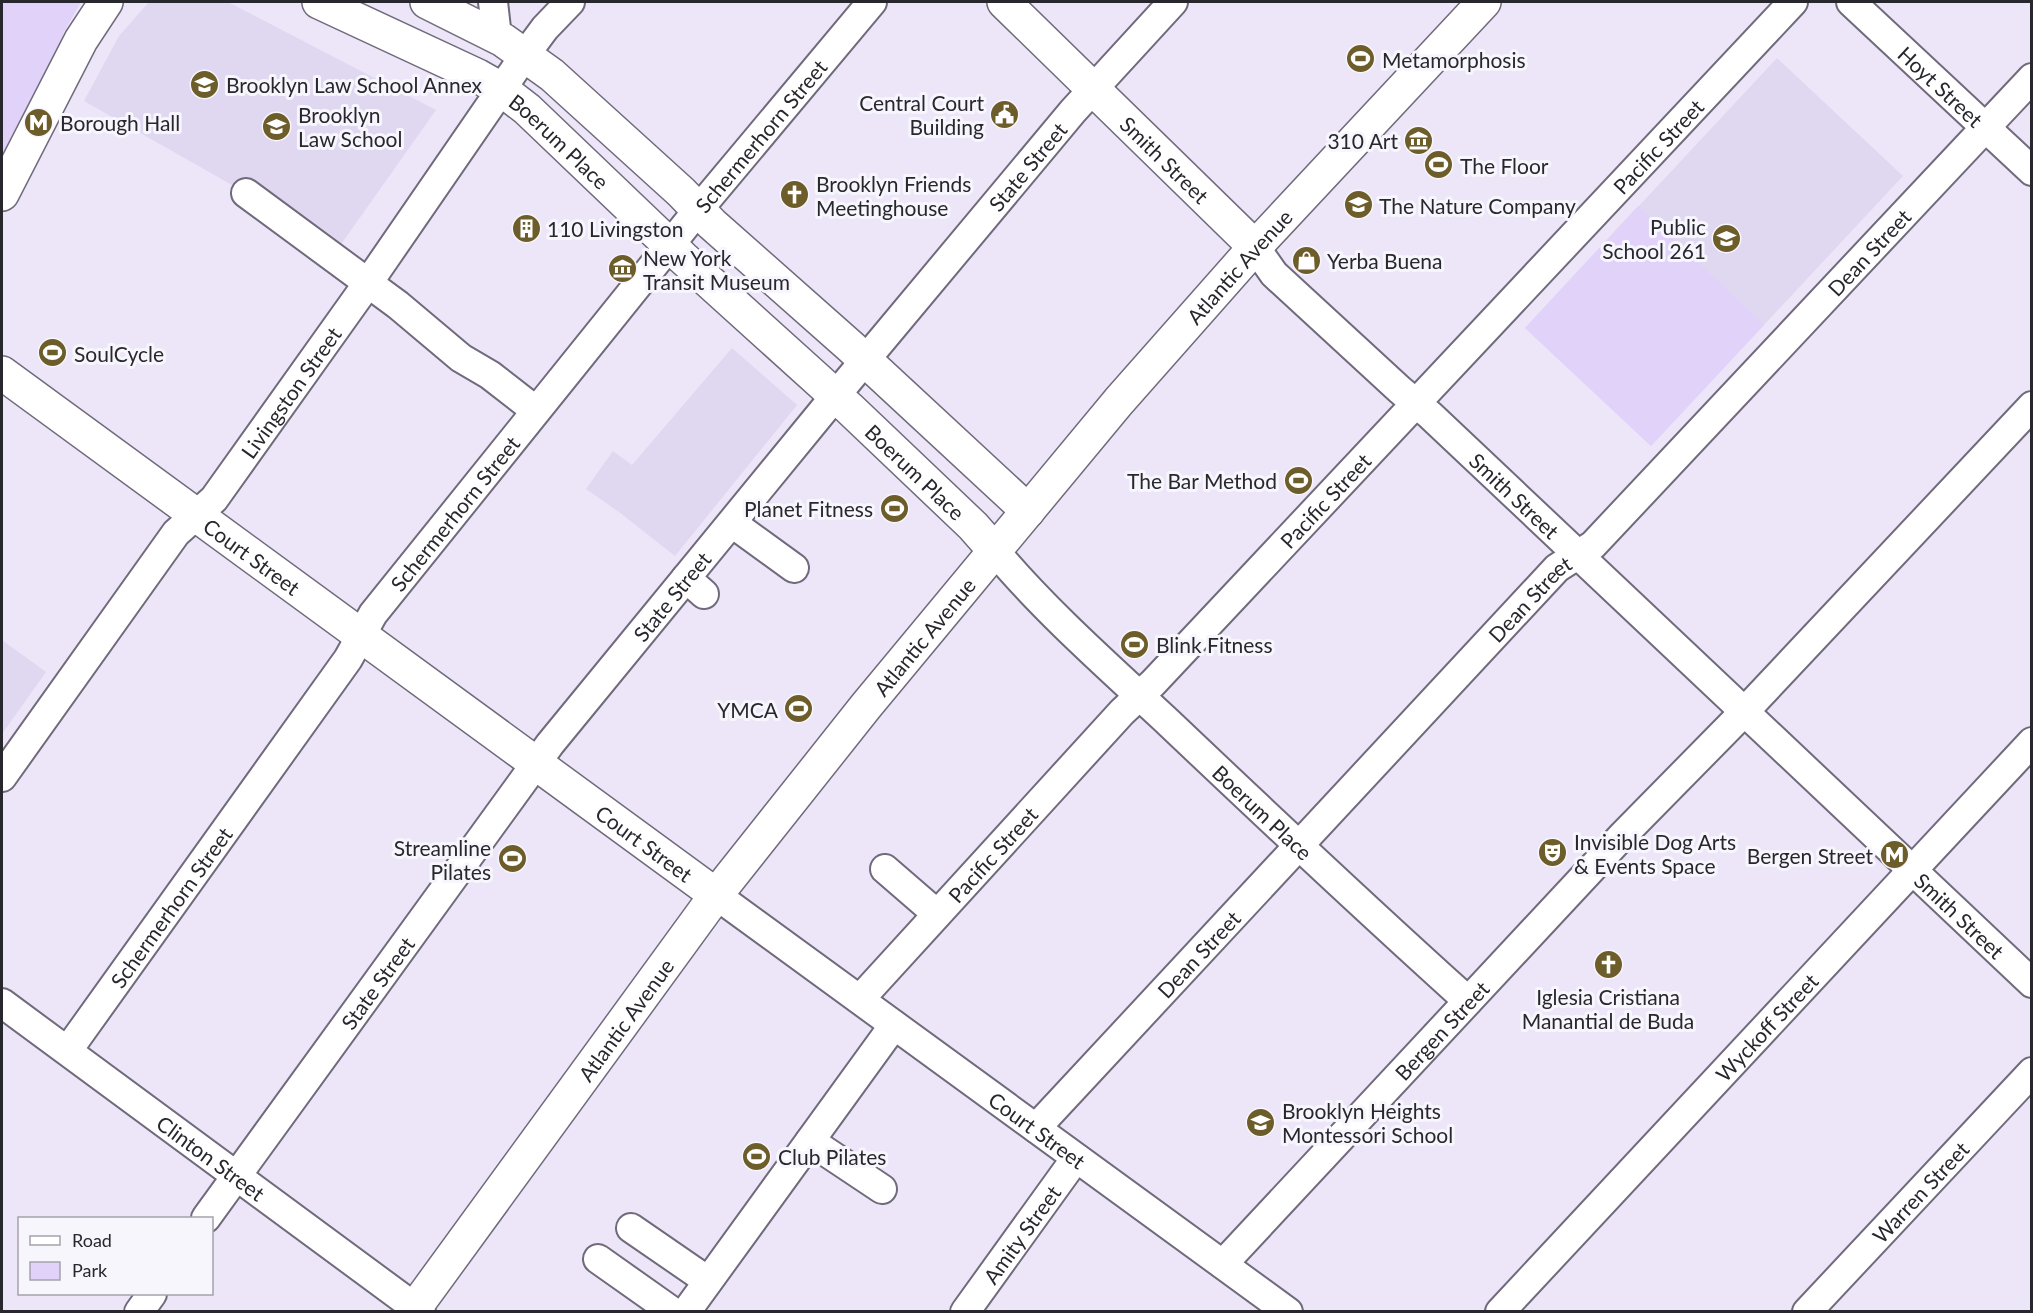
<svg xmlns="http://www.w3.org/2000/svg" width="2033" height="1313" viewBox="0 0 2033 1313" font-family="Lato,sans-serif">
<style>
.built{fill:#e0d7f0}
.green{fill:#e0d2f9}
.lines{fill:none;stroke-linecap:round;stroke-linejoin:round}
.minor-casing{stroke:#706a7b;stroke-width:32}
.major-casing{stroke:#706a7b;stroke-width:36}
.minor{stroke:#fff;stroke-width:28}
.major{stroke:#fff;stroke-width:33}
.labels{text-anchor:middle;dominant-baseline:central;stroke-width:6;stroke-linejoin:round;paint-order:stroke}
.poi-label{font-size:21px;fill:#29272e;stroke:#f8f6fd;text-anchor:start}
.street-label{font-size:21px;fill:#29272e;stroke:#f8f6fd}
</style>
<rect width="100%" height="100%" fill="#ede6f9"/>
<!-- built -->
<path class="built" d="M149 2H228L436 110 332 257 246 193 84 101 119 36Z
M1777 58 1903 176 1651 446 1525 328Z
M732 348 797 405 675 556 619 512 586 489 613 451 632 465Z
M2 640 46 672 2 734Z"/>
<!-- green -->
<path class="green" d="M2 2H81L64 32 59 46 2 155Z
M1638 206 1764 325 1651 446 1525 328Z"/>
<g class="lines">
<defs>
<g id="minor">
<path d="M493 2 497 37"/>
<path id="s1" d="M1851 2 2032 171"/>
<path d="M246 193 398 305 461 358 490 375 535 410"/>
<path id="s2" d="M1255 247 1274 274 1400 390 1430 415 2032 983"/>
<path d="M732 523 794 568"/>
<path id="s3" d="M995 551C1046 612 1111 669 1169 723 1268 817 1367 910 1468 1001"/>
<path d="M686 578 704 594"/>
<path id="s4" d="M2 777 176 533 214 499 368 283 525 55 545 28 570 2"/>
<path d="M885 869 937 914"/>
<path id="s5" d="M716 895 1288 1312"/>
<path id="s6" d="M860 999 1122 712 1153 683 1793 2"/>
<path id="s7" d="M2 1003 421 1312"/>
<path id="s8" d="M68 1050 348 659 373 614 698 210 872 2"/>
<path id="s9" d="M1036 1128 1557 568 1593 545 2032 78"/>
<path d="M810 1141 882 1189"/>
<path id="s10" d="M206 1218 550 744 836 395 1073 111 1173 2"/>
<path d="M631 1228 708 1281"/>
<path d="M598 1259 673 1312"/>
<path id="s11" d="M1223 1264 1623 835 1745 711 2032 406"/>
<path d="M139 1312 152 1294"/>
<path d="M686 1312 894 1025"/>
<path id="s12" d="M965 1312 1076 1158"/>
<path id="s13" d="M1500 1312 2032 742"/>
<path id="s14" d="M1807 1312 2032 1072"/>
</g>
<g id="major">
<path id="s15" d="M319 2 478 76 501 89 527 109 683 258 849 408 973 526 995 551"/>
<path d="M427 2 503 40 552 75 681 192 712 224 851 347 1028 511"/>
<path id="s16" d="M1004 2 1255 247"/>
<path d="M2 194 81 40 106 2"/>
<path id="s17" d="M2 373 716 895"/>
<path id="s18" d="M412 1312 716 895 866 706 1119 401 1255 247 1484 2"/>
</g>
</defs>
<!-- minor casing -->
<use href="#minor" class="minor-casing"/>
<!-- major casing -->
<use href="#major" class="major-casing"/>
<!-- minor -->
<use href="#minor" class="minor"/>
<!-- major -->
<use href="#major" class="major"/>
</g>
<!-- icons -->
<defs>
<symbol id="stadium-disc" viewBox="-11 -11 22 22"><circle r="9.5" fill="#6d5d2a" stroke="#f8f6fd"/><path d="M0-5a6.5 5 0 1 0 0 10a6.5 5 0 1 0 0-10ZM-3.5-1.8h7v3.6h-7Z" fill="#fff"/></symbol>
<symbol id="school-disc" viewBox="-11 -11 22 22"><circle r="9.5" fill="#6d5d2a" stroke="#f8f6fd"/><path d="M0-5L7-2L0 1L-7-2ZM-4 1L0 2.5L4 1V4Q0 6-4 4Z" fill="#fff"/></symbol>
<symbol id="civic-disc" viewBox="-11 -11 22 22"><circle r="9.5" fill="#6d5d2a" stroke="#f8f6fd"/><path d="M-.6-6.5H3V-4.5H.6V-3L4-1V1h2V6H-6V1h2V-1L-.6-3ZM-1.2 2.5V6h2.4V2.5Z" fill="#fff"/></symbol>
<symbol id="metro-disc" viewBox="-11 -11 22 22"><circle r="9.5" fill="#6d5d2a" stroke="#f8f6fd"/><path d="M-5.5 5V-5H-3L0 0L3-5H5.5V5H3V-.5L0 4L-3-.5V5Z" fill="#fff"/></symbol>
<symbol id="university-disc" viewBox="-11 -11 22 22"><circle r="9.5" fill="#6d5d2a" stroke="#f8f6fd"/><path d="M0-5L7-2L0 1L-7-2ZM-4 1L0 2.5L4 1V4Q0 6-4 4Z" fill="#fff"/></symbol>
<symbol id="museum-disc" viewBox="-11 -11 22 22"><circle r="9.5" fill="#6d5d2a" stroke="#f8f6fd"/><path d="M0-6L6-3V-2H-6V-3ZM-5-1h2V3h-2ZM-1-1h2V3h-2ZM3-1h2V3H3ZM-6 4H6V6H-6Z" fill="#fff"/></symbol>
<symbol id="church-disc" viewBox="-11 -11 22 22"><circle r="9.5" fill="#6d5d2a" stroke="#f8f6fd"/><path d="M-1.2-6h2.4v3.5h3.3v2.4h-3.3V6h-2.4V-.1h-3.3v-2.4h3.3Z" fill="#fff"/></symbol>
<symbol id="building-disc" viewBox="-11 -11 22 22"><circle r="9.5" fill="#6d5d2a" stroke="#f8f6fd"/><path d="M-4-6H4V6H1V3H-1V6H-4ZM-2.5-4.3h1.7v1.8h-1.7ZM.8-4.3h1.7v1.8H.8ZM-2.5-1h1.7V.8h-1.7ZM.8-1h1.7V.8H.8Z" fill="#fff"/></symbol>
<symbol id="shop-disc" viewBox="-11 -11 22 22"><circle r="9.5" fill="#6d5d2a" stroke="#f8f6fd"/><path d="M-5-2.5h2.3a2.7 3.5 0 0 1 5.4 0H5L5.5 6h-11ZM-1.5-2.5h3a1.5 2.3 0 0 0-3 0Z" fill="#fff"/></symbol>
<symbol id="theatre-disc" viewBox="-11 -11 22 22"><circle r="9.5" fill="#6d5d2a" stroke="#f8f6fd"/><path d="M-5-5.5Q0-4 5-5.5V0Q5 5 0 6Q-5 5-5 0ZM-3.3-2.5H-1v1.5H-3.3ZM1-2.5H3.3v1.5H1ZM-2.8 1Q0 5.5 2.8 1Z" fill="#fff"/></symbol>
</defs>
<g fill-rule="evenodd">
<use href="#stadium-disc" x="1344" y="42" width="33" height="33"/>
<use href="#school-disc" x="188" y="68" width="33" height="33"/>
<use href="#civic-disc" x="988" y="98" width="33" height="33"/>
<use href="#metro-disc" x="22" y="106" width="33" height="33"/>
<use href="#university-disc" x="260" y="110" width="33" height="33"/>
<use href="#museum-disc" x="1402" y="124" width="33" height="33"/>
<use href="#stadium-disc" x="1422" y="148" width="33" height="33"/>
<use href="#church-disc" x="778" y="178" width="33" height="33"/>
<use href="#school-disc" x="1342" y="188" width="33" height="33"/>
<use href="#building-disc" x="510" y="212" width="33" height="33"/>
<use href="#school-disc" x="1710" y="222" width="33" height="33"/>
<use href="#shop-disc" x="1290" y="244" width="33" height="33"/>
<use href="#museum-disc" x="606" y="252" width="33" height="33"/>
<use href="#stadium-disc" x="36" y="336" width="33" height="33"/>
<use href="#stadium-disc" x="1282" y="464" width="33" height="33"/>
<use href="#stadium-disc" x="878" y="492" width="33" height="33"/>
<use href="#stadium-disc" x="1118" y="628" width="33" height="33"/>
<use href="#stadium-disc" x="782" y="692" width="33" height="33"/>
<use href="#theatre-disc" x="1536" y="836" width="33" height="33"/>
<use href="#metro-disc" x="1878" y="838" width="33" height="33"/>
<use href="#stadium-disc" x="496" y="842" width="33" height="33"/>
<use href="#church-disc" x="1592" y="948" width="33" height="33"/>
<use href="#school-disc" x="1244" y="1106" width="33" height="33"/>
<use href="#stadium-disc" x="740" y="1140" width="33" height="33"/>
</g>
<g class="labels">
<!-- poi labels -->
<g class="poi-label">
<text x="1382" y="59">Metamorphosis</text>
<text x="226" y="84">Brooklyn Law School Annex</text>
<text x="984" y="102" text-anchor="end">Central Court<tspan x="984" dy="24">Building</tspan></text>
<text x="298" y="114">Brooklyn<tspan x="298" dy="24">Law School</tspan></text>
<text x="60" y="122">Borough Hall</text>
<text x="1398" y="140" text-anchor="end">310 Art</text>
<text x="1460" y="165">The Floor</text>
<text x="816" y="183">Brooklyn Friends<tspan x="816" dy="24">Meetinghouse</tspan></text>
<text x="1379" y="205">The Nature Company</text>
<text x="1706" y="226" text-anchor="end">Public<tspan x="1706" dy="24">School 261</tspan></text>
<text x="547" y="228">110 Livingston</text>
<text x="643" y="257">New York<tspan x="643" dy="24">Transit Museum</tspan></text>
<text x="1327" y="260">Yerba Buena</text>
<text x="74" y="353">SoulCycle</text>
<text x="1277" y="480" text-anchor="end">The Bar Method</text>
<text x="873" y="508" text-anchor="end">Planet Fitness</text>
<text x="1156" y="644">Blink Fitness</text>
<text x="778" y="709" text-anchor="end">YMCA</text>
<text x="1574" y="841">Invisible Dog Arts<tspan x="1574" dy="24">&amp; Events Space</tspan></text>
<text x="491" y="847" text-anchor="end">Streamline<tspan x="491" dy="24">Pilates</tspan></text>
<text x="1873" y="855" text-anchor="end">Bergen Street</text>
<text x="1608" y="996" text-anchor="middle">Iglesia Cristiana<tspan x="1608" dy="24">Manantial de Buda</tspan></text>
<text x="1282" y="1110">Brooklyn Heights<tspan x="1282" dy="24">Montessori School</tspan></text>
<text x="778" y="1156">Club Pilates</text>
</g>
<!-- street labels -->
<g class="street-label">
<text stroke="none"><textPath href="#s1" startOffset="123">Hoyt Street</textPath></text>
<text stroke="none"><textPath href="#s8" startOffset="1148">Schermerhorn Street</textPath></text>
<text stroke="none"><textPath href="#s15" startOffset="280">Boerum Place</textPath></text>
<text stroke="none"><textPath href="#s6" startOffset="1168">Pacific Street</textPath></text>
<text stroke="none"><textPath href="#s16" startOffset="225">Smith Street</textPath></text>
<text stroke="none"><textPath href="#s10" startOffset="1335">State Street</textPath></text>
<text stroke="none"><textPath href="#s9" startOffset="1210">Dean Street</textPath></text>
<text stroke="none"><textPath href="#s18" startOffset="1334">Atlantic Avenue</textPath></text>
<text stroke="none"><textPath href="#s4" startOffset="482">Livingston Street</textPath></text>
<text stroke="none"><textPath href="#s15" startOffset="766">Boerum Place</textPath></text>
<text stroke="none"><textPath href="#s2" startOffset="360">Smith Street</textPath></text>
<text stroke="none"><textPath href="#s6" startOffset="682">Pacific Street</textPath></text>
<text stroke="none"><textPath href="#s8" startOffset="662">Schermerhorn Street</textPath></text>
<text stroke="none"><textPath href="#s17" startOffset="310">Court Street</textPath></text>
<text stroke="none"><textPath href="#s10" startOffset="777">State Street</textPath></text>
<text stroke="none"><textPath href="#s9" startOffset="724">Dean Street</textPath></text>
<text stroke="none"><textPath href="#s18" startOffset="848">Atlantic Avenue</textPath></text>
<text stroke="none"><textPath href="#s3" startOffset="374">Boerum Place</textPath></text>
<text stroke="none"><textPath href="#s17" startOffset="796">Court Street</textPath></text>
<text stroke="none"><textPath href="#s6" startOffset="196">Pacific Street</textPath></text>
<text stroke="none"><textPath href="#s8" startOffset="176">Schermerhorn Street</textPath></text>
<text stroke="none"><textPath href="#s2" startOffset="972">Smith Street</textPath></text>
<text stroke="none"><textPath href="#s9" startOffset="238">Dean Street</textPath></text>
<text stroke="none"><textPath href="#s10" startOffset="291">State Street</textPath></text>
<text stroke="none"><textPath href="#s18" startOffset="362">Atlantic Avenue</textPath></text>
<text stroke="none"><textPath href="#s13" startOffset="390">Wyckoff Street</textPath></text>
<text stroke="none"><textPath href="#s11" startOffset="320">Bergen Street</textPath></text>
<text stroke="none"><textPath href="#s5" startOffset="398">Court Street</textPath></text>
<text stroke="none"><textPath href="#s7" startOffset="260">Clinton Street</textPath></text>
<text stroke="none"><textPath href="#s14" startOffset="165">Warren Street</textPath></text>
<text stroke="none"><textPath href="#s12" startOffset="96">Amity Street</textPath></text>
</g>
</g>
<!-- border -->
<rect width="2033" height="1313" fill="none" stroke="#29272e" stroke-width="6"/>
<!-- legend -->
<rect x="18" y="1217" width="195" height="78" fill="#f8f6fd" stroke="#a5a3aa" stroke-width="1.5"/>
<rect x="30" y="1236" width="30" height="9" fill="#ffffff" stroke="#a5a3aa" stroke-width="1.5"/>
<text x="72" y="1247" font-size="18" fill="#29272e">Road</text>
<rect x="30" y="1262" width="30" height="18" fill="#e0d2f9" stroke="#a5a3aa" stroke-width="1.5"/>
<text x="72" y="1277" font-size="18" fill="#29272e">Park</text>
</svg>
